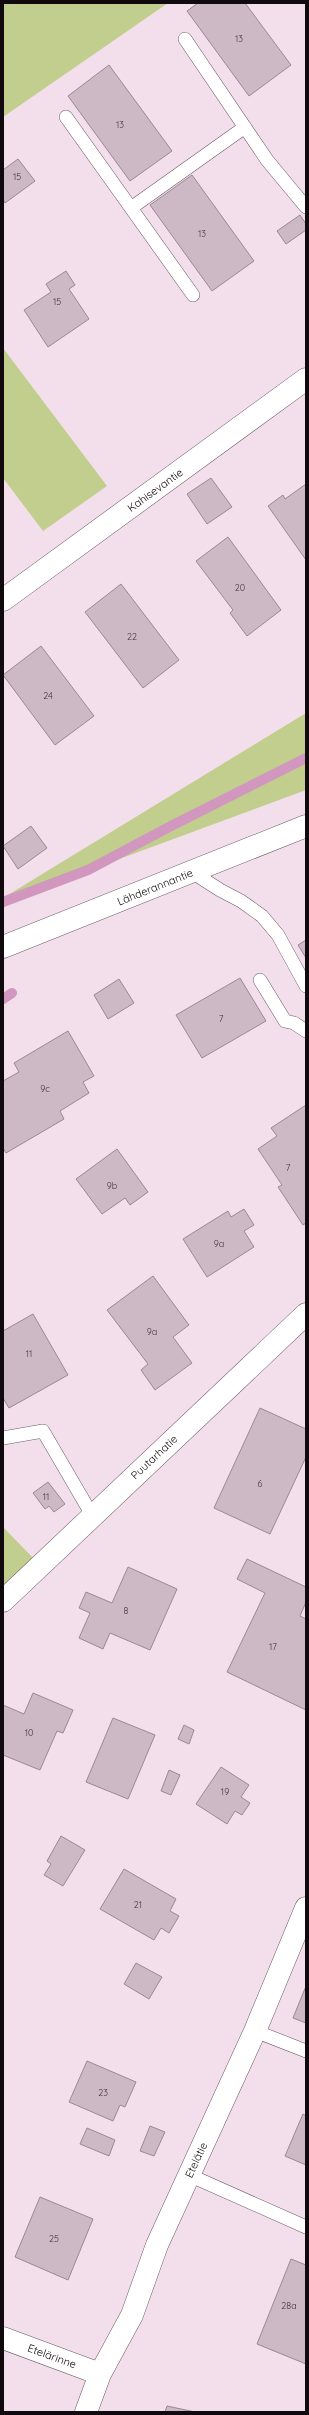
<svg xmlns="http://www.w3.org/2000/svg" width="309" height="2415" viewBox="0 0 309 2415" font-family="Quicksand,sans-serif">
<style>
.green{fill:#c2ce8d}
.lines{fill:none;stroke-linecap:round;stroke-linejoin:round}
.stream{stroke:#d297be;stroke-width:10}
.building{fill:#cdb8c5;stroke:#9b8894}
.lane-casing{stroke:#6c5a65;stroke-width:14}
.street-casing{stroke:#6c5a65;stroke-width:23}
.secondary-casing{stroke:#6c5a65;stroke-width:23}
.lane{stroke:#fff;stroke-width:13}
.street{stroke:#fff;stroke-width:22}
.secondary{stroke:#fff;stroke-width:22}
.labels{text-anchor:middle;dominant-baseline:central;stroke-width:3;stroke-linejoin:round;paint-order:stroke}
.number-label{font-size:9px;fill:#3f353b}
.street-label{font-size:11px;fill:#10090d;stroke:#fff}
</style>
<rect width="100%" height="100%" fill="#f3deeb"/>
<!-- green -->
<path class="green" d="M3 3H168L3 117Z
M3 348 107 486 43 531 3 478Z
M306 713V790L3 902V898Z
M3 1527 40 1565 3 1601Z"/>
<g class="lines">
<!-- stream -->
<path class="stream" d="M3 902 88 870 173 825 306 758
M3 999 12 993"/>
</g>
<!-- building -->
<path class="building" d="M198 3H245L291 65 249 96 187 11Z
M109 65 172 151 130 181 68 96Z
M18 159 35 181 5 203 3 199V170Z
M192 175 254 261 212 291 150 205Z
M300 215 306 224V230L286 244 277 231Z
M66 271 75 285 69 289 89 319 48 347 24 310 51 292 46 284Z
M211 478 232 507 207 524 187 494Z
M306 484V560L268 506 283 495 285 499Z
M228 537 281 610 247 636 230 613 233 610 196 561Z
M121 584 179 660 143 688 85 612Z
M41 646 94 716 55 745 3 675Z
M31 826 47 848 18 869 3 846Z
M306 940V958L298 945Z
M240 978 266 1021 202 1058 176 1015Z
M119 979 134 1003 108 1019 94 995Z
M68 1031 94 1076 83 1082 89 1093 60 1111 64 1119 6 1153 3 1148V1081L19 1072 14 1063Z
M306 1105V1223L303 1225 278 1187 282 1185 258 1149 277 1136 271 1128Z
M117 1149 148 1192 130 1205 125 1198 102 1214 76 1179Z
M244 1209 254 1225 244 1231 254 1247 207 1277 183 1239 228 1211 231 1217Z
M153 1276 189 1325 173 1337 192 1363 155 1390 141 1370 148 1364 107 1310Z
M33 1314 68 1375 9 1408 3 1398V1331Z
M260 1408 306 1429V1457L270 1534 214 1508Z
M48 1482 65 1504 54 1512 49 1506 45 1509 33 1493Z
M247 1559 306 1587V1602L300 1616 306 1619V1710L227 1672 265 1593 237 1579Z
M128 1567 177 1589 150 1650 110 1633 103 1649 79 1638 90 1613 79 1608 86 1592 112 1603Z
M33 1693 73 1710 63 1733 57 1731 40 1770 3 1755V1705L24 1714Z
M113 1718 155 1735 128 1799 86 1782Z
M184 1725 194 1730 189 1744 178 1739Z
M221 1767 249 1785 241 1797 250 1803 242 1815 235 1811 227 1824 196 1804Z
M169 1770 180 1775 171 1795 161 1791Z
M61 1836 85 1850 63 1886 44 1875 51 1864 47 1861Z
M124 1869 176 1899 170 1911 179 1916 169 1933 161 1928 154 1940 100 1909Z
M136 1963 162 1977 149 1999 124 1984Z
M306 1986V2023L293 2018Z
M87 2061 136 2082 125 2107 120 2105 113 2121 69 2102Z
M303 2114 306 2116V2165L285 2156Z
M150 2126 165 2132 154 2156 140 2151Z
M87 2128 115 2140 109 2156 80 2144Z
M40 2197 93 2219 68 2280 15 2257Z
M291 2259 306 2265V2364L257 2344Z
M167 2406 195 2412H165Z"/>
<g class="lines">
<defs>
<path id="lane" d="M185 39 267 160 306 207
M66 117 131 208
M193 295 131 208 245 127
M192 872 220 890 241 901 262 916 278 935 306 986
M260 980 285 1021 294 1023 306 1031
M3 1438 43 1431 92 1515
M255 2031 306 2051
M189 2175 306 2227"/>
<path id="street" d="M3 600 306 379
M3 1601 306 1314
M3 2338 100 2374
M86 2412 100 2374 132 2315 157 2245 255 2031 306 1908"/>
<path id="secondary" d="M3 947 306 826"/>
</defs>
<!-- lane casing -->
<use href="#lane" class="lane-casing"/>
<!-- street casing -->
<use href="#street" class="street-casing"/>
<!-- secondary casing -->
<use href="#secondary" class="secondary-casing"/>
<!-- lane -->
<use href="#lane" class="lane"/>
<!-- street -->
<use href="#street" class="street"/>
<!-- secondary -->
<use href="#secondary" class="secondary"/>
</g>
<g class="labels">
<!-- number labels -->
<g class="number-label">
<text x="239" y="38">13</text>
<text x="120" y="124">13</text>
<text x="17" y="176">15</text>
<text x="202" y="233">13</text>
<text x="57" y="301">15</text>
<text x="240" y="587">20</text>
<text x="132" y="636">22</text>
<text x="48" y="695">24</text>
<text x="221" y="1018">7</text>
<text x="45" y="1088">9c</text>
<text x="288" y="1167">7</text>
<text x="112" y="1185">9b</text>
<text x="219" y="1243">9a</text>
<text x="152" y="1331">9a</text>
<text x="29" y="1353">11</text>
<text x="260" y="1483">6</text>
<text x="46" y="1496">11</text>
<text x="126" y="1610">8</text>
<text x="273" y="1646">17</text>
<text x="29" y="1732">10</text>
<text x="225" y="1791">19</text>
<text x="138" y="1904">21</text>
<text x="103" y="2092">23</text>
<text x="54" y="2238">25</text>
<text x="289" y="2305">28a</text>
</g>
<!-- street labels -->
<g class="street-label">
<text transform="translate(155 490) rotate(-36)">Kahisevantie</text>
<text transform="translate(155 887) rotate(-22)">Lähderannantie</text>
<text transform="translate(154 1457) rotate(-43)">Puutarhatie</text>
<text transform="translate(196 2160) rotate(-65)">Etelätie</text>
<text transform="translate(52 2356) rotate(20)">Etelärinne</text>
</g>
</g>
<!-- border -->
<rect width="309" height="2415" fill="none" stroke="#10090d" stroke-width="8"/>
</svg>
